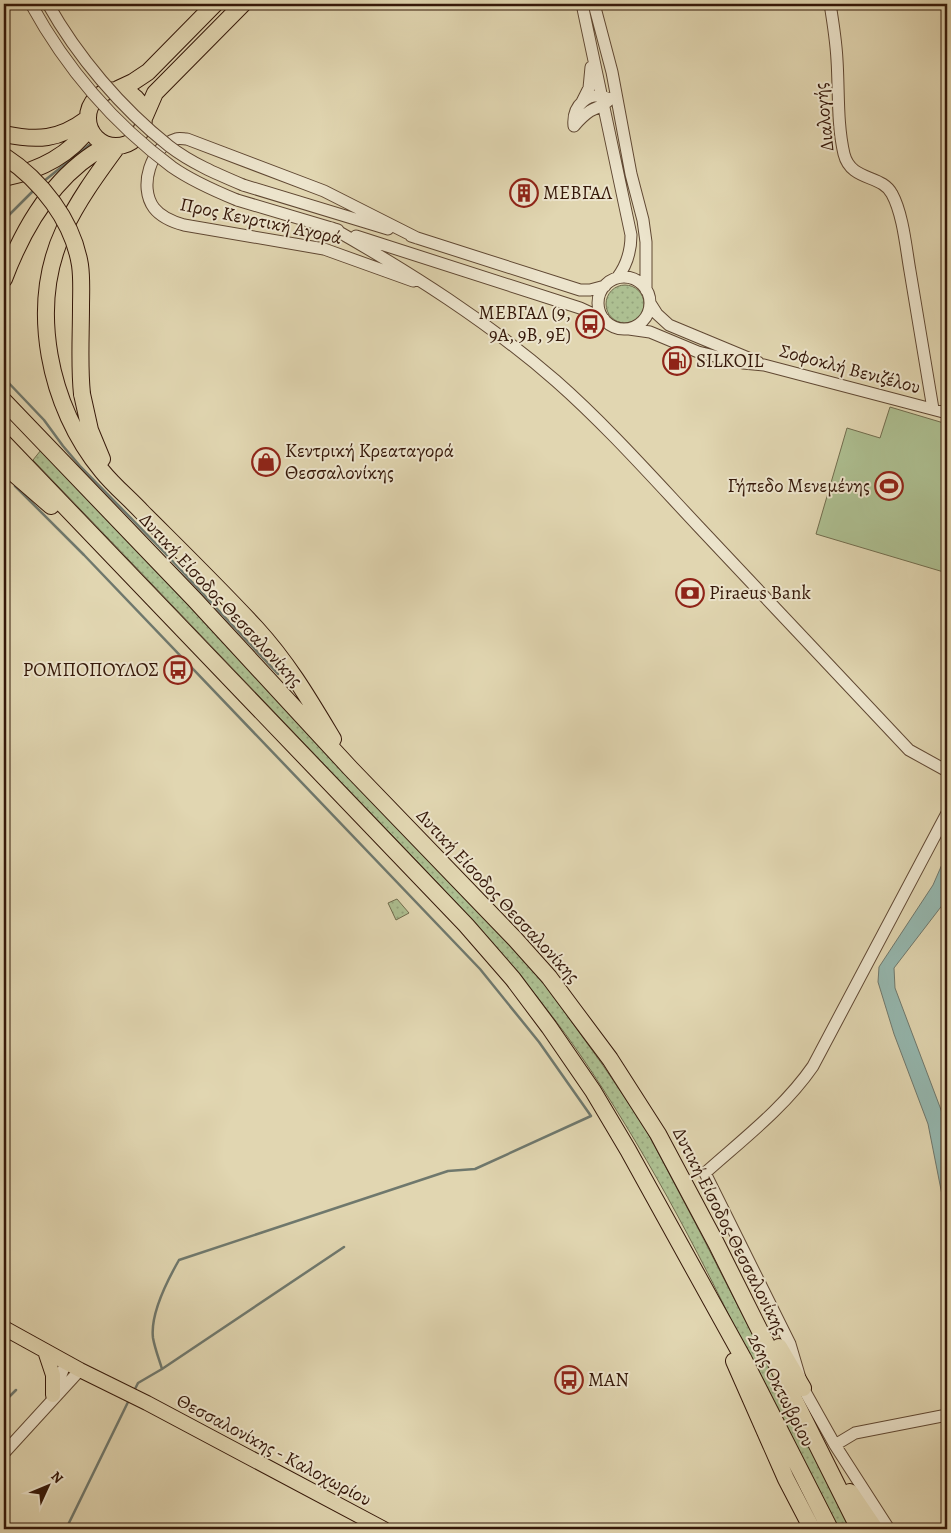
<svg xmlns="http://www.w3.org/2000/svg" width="951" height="1533" viewBox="0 0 951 1533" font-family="Alegreya,serif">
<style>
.grass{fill:url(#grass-dots);stroke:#716c4d}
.garden{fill:#adbf91;stroke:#716c4d}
.water{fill:#95b8b0;stroke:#6f786d}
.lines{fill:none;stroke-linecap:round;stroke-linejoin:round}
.stream{stroke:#6f786d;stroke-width:2.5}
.minor-casing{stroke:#604833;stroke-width:13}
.major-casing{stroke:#351809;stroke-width:16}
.highway-casing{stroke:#351809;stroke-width:18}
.minor{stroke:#ece4cc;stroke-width:11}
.major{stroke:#e1d6b1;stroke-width:14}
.highway{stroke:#e1d6b1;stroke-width:16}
.minor-bridge-casing{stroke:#604833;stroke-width:13;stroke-linecap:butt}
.highway-bridge-casing{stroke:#351809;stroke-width:18;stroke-linecap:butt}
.minor-bridge{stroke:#ece4cc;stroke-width:11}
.highway-bridge{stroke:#e1d6b1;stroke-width:16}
.labels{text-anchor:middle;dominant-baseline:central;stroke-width:4;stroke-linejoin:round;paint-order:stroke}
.street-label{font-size:19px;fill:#351809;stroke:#ece4cc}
.poi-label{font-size:19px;fill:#351809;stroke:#ece4cc;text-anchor:start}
</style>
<defs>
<pattern id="grass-dots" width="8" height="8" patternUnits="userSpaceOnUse" patternTransform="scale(1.25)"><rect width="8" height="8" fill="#adbf91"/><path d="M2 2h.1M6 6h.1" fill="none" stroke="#95a37c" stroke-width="1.8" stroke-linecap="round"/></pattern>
</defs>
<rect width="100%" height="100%" fill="#e1d6b1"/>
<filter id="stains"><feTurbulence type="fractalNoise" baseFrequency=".004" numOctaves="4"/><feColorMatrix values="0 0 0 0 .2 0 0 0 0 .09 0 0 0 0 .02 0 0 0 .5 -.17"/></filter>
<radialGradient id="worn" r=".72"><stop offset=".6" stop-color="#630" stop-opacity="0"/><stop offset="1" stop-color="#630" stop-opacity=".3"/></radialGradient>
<!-- grass -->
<path class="grass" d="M606 304a19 19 0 1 1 38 0a19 19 0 1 1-38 0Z
M41 450 246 664 530 964 602 1064 644 1126 701 1234 852 1529H837C807 1469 775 1409 745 1348 696 1247 643 1146 579 1053 510 954 425 870 342 783 239 675 136 567 33 460Z
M397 899 409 913 396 920 388 903Z"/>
<!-- garden -->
<path class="garden" d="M890 407 947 424V573L816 534 847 428 880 438Z"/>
<!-- water -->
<path class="water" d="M947 853V899L894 968 895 988 946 1123 947 1220 928 1124 894 1034 878 982 879 967 933 885Z"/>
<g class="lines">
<!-- stream -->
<path class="stream" d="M44 181 89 145
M4 220 34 190
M4 378 44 420 63 446 80 466 164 552 278 674
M15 486 84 555 480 969 539 1042 591 1116 475 1169 448 1171 179 1260C167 1281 150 1314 153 1338 155 1349 159 1359 162 1369L138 1383 134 1391
M162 1369 344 1247
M4 1402 16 1390
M66 1529 129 1400"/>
<defs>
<path id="minor" d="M582 4 631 235C631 252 627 265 617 278
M594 4 612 72 631 174 643 220 646 242V290
M830 4C833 22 836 41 837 60 839 91 837 124 844 154 851 182 882 174 892 194 903 214 906 248 910 271 918 317 925 363 933 409
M582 102 589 88 591 67
M574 126C572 106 588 90 608 98
M574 126C579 120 584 115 590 111 597 107 604 106 609 100
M243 185 388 229
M237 200 338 230
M332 228C411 273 487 321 556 381 606 425 653 478 699 527 769 601 839 676 909 750L947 771
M356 236 580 308 604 319
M411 236 580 290H590L605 286
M598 303a26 26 0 1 1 52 0a26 26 0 1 1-52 0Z
M413 281 324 249 184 225C173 222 161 217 154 208 138 187 151 146 176 139 179 138 184 139 187 139L324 191 417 238
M650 303 657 314 669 325 758 362
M629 329 650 332 698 352 743 363 764 365 947 413
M55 1391 66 1362
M835 1445 855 1433 947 1415
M4 1453 80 1370
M889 1529 835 1445 803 1388 790 1344 705 1173C743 1139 784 1108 813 1066L947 813"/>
<path id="major" d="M4 1328 80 1370 147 1403 384 1529
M45 1351 53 1375V1395"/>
<path id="highway" d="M118 89 133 82 148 72 215 4
M88 118a28 28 0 1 1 56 0a28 28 0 1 1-56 0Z
M145 116 155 93 243 4
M4 134C37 141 59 140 87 119
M117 147C98 173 78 200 64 230 28 307 49 407 102 471 114 486 129 498 142 512 180 550 219 588 256 628 288 663 309 699 333 739
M4 178C37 171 69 156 89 128
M4 279C24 226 56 172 108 145
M82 394 90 430 102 459
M4 401 194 599 351 769 515 939 549 977 572 1008 610 1059 658 1134 716 1243 859 1529
M4 443 466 925 513 979 549 1027 593 1091 628 1150 743 1358 830 1529
M4 465 51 506
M779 1347 803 1388
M734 1361 786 1479 812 1529
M850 1492 875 1529"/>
</defs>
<!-- minor casing -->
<use href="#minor" class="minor-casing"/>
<!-- major casing -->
<use href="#major" class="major-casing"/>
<!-- highway casing -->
<use href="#highway" class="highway-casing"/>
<!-- minor -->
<use href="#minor" class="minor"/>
<!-- major -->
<use href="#major" class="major"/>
<!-- highway -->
<use href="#highway" class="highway"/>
<defs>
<path id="minor-bridge" d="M31 4C66 68 113 123 172 167 192 181 215 191 237 200
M48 4C77 56 121 108 169 146 191 163 217 174 243 185"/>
<path id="highway-bridge" d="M4 156C41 180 73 221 80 265 82 279 81 293 81 307 81 336 79 366 82 394"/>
</defs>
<!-- minor-bridge casing -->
<use href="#minor-bridge" class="minor-bridge-casing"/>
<!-- highway-bridge casing -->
<use href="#highway-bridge" class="highway-bridge-casing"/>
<!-- minor-bridge -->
<use href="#minor-bridge" class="minor-bridge"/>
<!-- highway-bridge -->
<use href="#highway-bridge" class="highway-bridge"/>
</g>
<!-- icons -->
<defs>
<symbol id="building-ring" viewBox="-11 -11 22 22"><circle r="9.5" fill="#ece4cc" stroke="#8f2418" stroke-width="1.5"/><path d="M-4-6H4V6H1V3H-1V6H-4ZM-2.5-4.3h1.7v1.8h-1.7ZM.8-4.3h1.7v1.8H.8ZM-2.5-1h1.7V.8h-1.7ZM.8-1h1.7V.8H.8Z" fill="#8f2418"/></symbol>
<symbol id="bus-ring" viewBox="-11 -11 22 22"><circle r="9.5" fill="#ece4cc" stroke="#8f2418" stroke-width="1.5"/><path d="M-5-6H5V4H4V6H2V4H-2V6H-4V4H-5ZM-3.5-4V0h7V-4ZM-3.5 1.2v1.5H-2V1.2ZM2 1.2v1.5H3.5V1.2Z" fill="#8f2418"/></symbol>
<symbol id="fuel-ring" viewBox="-11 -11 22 22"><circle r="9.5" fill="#ece4cc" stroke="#8f2418" stroke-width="1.5"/><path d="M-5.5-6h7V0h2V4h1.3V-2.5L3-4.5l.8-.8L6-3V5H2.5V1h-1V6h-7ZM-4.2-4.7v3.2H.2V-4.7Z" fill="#8f2418"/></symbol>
<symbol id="shop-ring" viewBox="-11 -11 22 22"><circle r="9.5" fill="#ece4cc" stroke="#8f2418" stroke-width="1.5"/><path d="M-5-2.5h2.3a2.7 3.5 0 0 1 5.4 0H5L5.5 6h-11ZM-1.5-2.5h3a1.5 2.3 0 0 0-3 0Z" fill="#8f2418"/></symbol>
<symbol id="stadium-ring" viewBox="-11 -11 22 22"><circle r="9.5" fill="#ece4cc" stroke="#8f2418" stroke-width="1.5"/><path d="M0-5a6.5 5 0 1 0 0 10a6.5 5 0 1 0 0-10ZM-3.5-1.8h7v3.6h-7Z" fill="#8f2418"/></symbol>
<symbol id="bank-ring" viewBox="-11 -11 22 22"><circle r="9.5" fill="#ece4cc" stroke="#8f2418" stroke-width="1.5"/><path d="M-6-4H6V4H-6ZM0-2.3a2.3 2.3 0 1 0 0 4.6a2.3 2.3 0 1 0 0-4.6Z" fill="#8f2418"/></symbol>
</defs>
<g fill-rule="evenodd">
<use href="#building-ring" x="508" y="177" width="32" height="32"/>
<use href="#bus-ring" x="574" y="308" width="32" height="32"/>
<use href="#fuel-ring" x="661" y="345" width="32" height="32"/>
<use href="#shop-ring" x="250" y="446" width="32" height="32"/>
<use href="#stadium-ring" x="873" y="470" width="32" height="32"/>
<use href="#bank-ring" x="674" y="577" width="32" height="32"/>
<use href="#bus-ring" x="162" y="654" width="32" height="32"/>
<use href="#bus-ring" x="553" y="1364" width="32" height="32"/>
</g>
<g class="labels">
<!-- street labels -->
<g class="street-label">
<text transform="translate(824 117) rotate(-96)">Διαλογής</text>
<text transform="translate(261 221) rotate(12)">Προς Κενρτική Αγορά</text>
<text transform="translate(850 369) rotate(15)">Σοφοκλή Βενιζέλου</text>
<text transform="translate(221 600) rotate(47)">Δυτική Είσοδος Θεσσαλονίκης</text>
<text transform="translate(498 896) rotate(47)">Δυτική Είσοδος Θεσσαλονίκης</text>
<text transform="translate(730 1231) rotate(63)">Δυτική Είσοδος Θεσσαλονίκης</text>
<text transform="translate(781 1390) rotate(63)">26ης Οκτωβρίου</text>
<text transform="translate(274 1450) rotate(28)">Θεσσαλονίκης - Καλοχωρίου</text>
</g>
<!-- poi labels -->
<g class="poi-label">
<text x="543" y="193">ΜΕΒΓΑΛ</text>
<text x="571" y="313" text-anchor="end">ΜΕΒΓΑΛ (9,<tspan x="571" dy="22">9Α, 9Β, 9Ε)</tspan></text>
<text x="696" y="361">SILKOIL</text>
<text x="285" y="451">Κεντρική Κρεαταγορά<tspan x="285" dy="22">Θεσσαλονίκης</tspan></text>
<text x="870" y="486" text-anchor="end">Γήπεδο Μενεμένης</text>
<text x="709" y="593">Piraeus Bank</text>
<text x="159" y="670" text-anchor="end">ΡΟΜΠΟΠΟΥΛΟΣ</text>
<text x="588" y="1380">ΜΑΝ</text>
</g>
</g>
<!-- margin -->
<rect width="951" height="1533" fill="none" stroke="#e1d6b1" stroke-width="20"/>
<rect x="5" y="5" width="941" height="1523" fill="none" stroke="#351809" stroke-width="2.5"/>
<rect x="10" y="10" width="931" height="1513" fill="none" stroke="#351809"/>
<!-- north arrow -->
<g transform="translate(48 1486) rotate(46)" stroke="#ece4cc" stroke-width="4" paint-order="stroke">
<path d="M0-4L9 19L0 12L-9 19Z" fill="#351809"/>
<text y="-8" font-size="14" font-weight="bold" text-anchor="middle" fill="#351809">N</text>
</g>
<rect width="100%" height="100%" filter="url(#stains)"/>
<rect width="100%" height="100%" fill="url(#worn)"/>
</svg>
